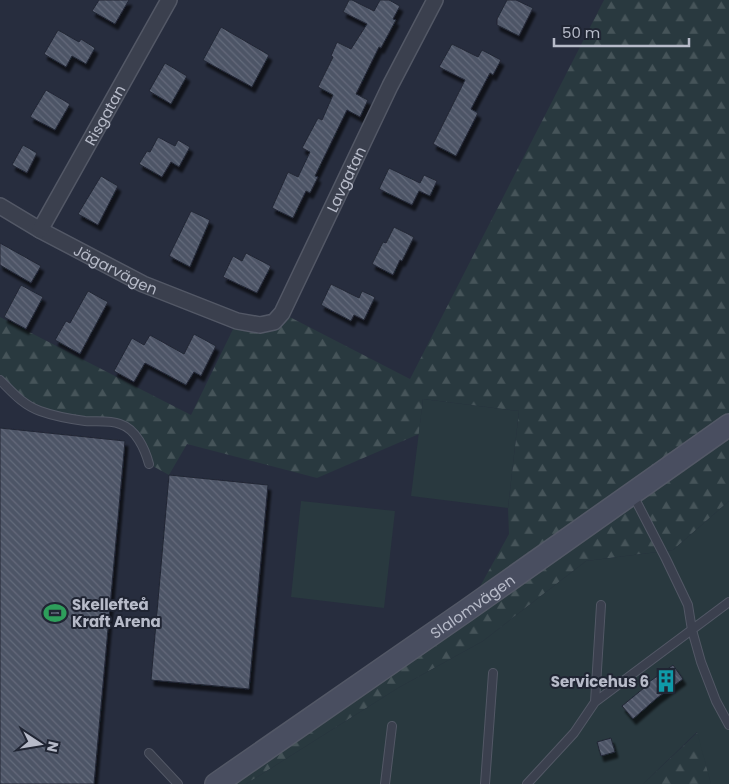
<svg xmlns="http://www.w3.org/2000/svg" width="729" height="784" viewBox="0 0 729 784" font-family="Poppins,sans-serif">
<style>
.forest{fill:url(#forest-firs)}
.green{fill:#29393f}
.building{fill:url(#building-back-hatch);stroke:#222735;filter:url(#shadow)}
.lines{fill:none;stroke-linecap:round;stroke-linejoin:round}
.lane-casing{stroke:#535866;stroke-width:10}
.street-casing{stroke:#535866;stroke-width:18}
.secondary-casing{stroke:#535866;stroke-width:24}
.lane{stroke:#3b404e;stroke-width:8}
.street{stroke:#3b404e;stroke-width:15}
.secondary{stroke:#494e60;stroke-width:21}
.labels{text-anchor:middle;dominant-baseline:central;stroke-width:4;stroke-linejoin:round;paint-order:stroke}
.street-label{font-size:15px;fill:#b7bbc9;stroke:#202533}
.poi-label{font-size:15px;font-weight:bold;fill:#b7bbc9;stroke:#202533;text-anchor:start}
</style>
<defs>
<pattern id="forest-firs" width="22" height="20" patternUnits="userSpaceOnUse" patternTransform="scale(1.25)"><rect width="22" height="20" fill="#29393f"/><path d="M5 1l3.5 6h-7zM16 11l3.5 6h-7z" fill="#465459"/></pattern>
<pattern id="building-back-hatch" width="6" height="6" patternUnits="userSpaceOnUse" patternTransform="scale(1.25)"><rect width="6" height="6" fill="#4d5466"/><path d="M-1 5l2 2M0 0l6 6M5-1l2 2" fill="none" stroke="#646b7b"/></pattern>
<filter id="shadow"><feDropShadow dx="3" dy="5.5" stdDeviation="1" flood-color="#0009"/></filter>
</defs>
<rect width="100%" height="100%" fill="#272d3e"/>
<!-- forest -->
<path class="forest" d="M604 0H729V501L673 550 586 561 483 641 398 688 246 784H216L467 610 509 534 508 508 519 411 423 399 419 434 317 478 187 444 169 475 149 464 130 429 39 411 0 380V317L191 415 237 321 260 325 282 313 410 379Z
M698 732 711 784H643Z"/>
<!-- green -->
<path class="green" d="M423 399 519 411 508 508 411 496Z
M301 501 395 511 384 608 291 597Z
M729 501V784H711L697 732 643 784H246L398 688 483 641 586 561 673 550Z"/>
<!-- building -->
<path class="building" d="M99 0H129L115 24 92 11Z
M349 0H352L374 11 380 0H389L400 6 393 19 396 20 381 48 379 47 356 94 368 100 360 117 347 110 315 176 318 177 310 193 306 191 293 218 272 208 288 172 298 177 310 152 302 148 318 118 322 120 333 95 318 87 333 57 331 56 337 42 351 49 367 24 343 12Z
M507 0H516L533 8 519 36 497 25V19Z
M221 27 269 55 252 87 203 60Z
M58 30 79 42 81 39 95 48 86 64 72 56 66 67 44 54Z
M452 44 478 57 482 50 501 60 493 75 490 73 471 109 478 113 456 156 433 144 465 80 439 67Z
M165 63 187 76 171 104 149 91Z
M46 90 70 104 55 130 30 117Z
M158 137 175 146 178 140 190 147 179 167 171 162 162 177 139 164 147 151 150 152Z
M23 145 37 153 27 173 12 165Z
M389 168 420 183 424 175 437 181 430 196 419 191 412 205 379 189Z
M101 176 118 186 98 225 78 214Z
M191 211 210 220 190 267 169 256Z
M394 227 414 237 402 261 400 260 393 275 372 264 383 242 386 243Z
M0 243 41 266 31 283 0 265Z
M246 253 271 266 257 293 223 277 233 256 242 261Z
M331 284 359 298 362 291 375 297 364 320 354 315 351 321 321 305Z
M21 285 43 297 26 329 4 317Z
M88 291 108 302 80 354 55 340 66 321 70 323Z
M194 334 216 346 201 376 194 372 186 385 145 363 134 382 114 371 132 338 144 345 150 335 184 354Z
M0 428 125 441 94 784H0Z
M169 475 268 485 249 689 151 680Z
M673 665 683 679 657 698 633 719 622 706 650 683 649 682Z
M611 738 615 752 601 756 597 742Z"/>
<g class="lines">
<defs>
<path id="lane" d="M0 380C12 392 23 405 40 411 54 416 70 419 85 421 97 422 109 420 120 424 136 429 145 449 149 464
M633 495 666 559 688 605 692 630 701 662 716 701 729 725
M595 702 601 605
M149 753 178 784
M385 784 392 726
M485 784 493 673
M527 784 574 733 595 702 729 602"/>
<g id="street">
<path id="s1" d="M0 206 40 230 143 284 237 321 260 325 274 322 282 313 390 86 435 0"/>
<path id="s2" d="M40 230 169 0"/>
</g>
<g id="secondary">
<path id="s3" d="M216 784 467 610 729 425"/>
</g>
</defs>
<!-- lane casing -->
<use href="#lane" class="lane-casing"/>
<!-- street casing -->
<use href="#street" class="street-casing"/>
<!-- secondary casing -->
<use href="#secondary" class="secondary-casing"/>
<!-- lane -->
<use href="#lane" class="lane"/>
<!-- street -->
<use href="#street" class="street"/>
<!-- secondary -->
<use href="#secondary" class="secondary"/>
</g>
<!-- icons -->
<defs>
<symbol id="stadium-bare" viewBox="-9 -9 18 18"><path d="M0-5a6.5 5 0 1 0 0 10a6.5 5 0 1 0 0-10ZM-3.5-1.8h7v3.6h-7Z" fill="#2e9e5b" stroke="#202533" stroke-width="2.5" paint-order="stroke"/></symbol>
<symbol id="building-bare" viewBox="-9 -9 18 18"><path d="M-4-6H4V6H1V3H-1V6H-4ZM-2.5-4.3h1.7v1.8h-1.7ZM.8-4.3h1.7v1.8H.8ZM-2.5-1h1.7V.8h-1.7ZM.8-1h1.7V.8H.8Z" fill="#0f9aa8" stroke="#202533" stroke-width="2.5" paint-order="stroke"/></symbol>
</defs>
<g fill-rule="evenodd">
<use href="#stadium-bare" x="39" y="597" width="32" height="32"/>
<use href="#building-bare" x="650" y="665" width="32" height="32"/>
</g>
<g class="labels">
<!-- street labels -->
<g class="street-label">
<text stroke="none"><textPath href="#s2" startOffset="132">Risgatan</textPath></text>
<text stroke="none"><textPath href="#s1" startOffset="462">Lavgatan</textPath></text>
<text stroke="none"><textPath href="#s1" startOffset="132">Jägarvägen</textPath></text>
<text stroke="none"><textPath href="#s3" startOffset="312">Slalomvägen</textPath></text>
</g>
<!-- poi labels -->
<g class="poi-label">
<text x="72" y="604">Skellefteå<tspan x="72" dy="17">Kraft Arena</tspan></text>
<text x="649" y="681" text-anchor="end">Servicehus 6</text>
</g>
</g>
<!-- north arrow -->
<g transform="translate(40 744) rotate(102)" stroke="#202533" stroke-width="4" paint-order="stroke">
<path d="M0-4L9 19L0 12L-9 19Z" fill="#b7bbc9"/>
<text y="-8" font-size="14" font-weight="bold" text-anchor="middle" fill="#b7bbc9">N</text>
</g>
<!-- scale -->
<path d="M554 38v8h135v-8" fill="none" stroke="#b7bbc9" stroke-width="2.5"/>
<text x="562" y="38" font-size="15" fill="#b7bbc9" stroke="#202533" stroke-width="4" paint-order="stroke">50 m</text>
</svg>
